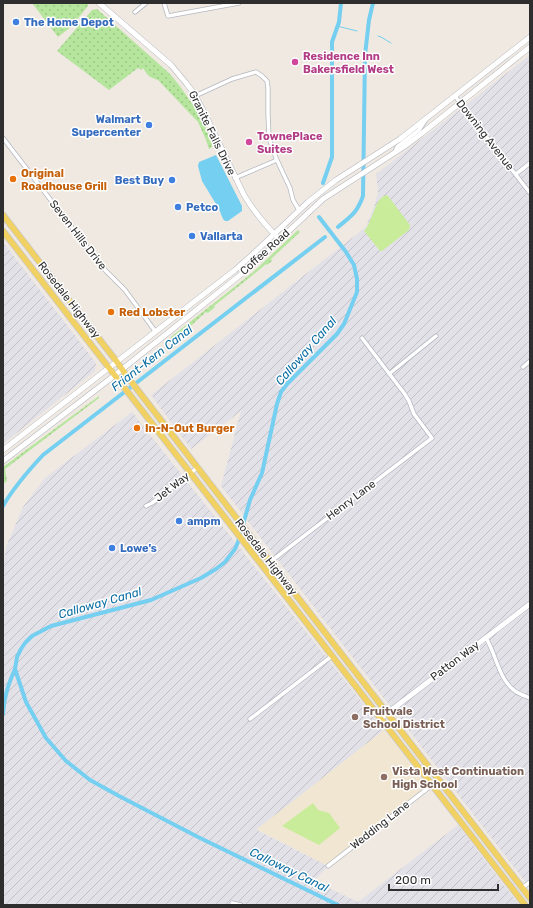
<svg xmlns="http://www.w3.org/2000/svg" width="533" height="908" viewBox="0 0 533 908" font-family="Rubik,sans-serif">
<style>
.industrial{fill:url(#industrial-furrows)}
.education{fill:#f0e6d1}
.grass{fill:url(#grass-dots)}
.pitch{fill:#c9ec9a}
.water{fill:#75cff0}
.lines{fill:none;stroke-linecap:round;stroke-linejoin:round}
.stream{stroke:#75cff0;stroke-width:1}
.canal{stroke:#75cff0;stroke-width:4}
.street-casing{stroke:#b4b7c1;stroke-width:5}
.secondary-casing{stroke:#b4b7c1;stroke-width:6}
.primary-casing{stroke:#c9c9c9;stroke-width:7}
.street{stroke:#fff;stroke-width:3.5}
.secondary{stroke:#fff;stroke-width:5}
.primary{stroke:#f2d163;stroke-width:5.5}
.shop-dot{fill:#3f7fe0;stroke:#fff;stroke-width:1.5}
.hotel-dot{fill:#d1479c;stroke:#fff;stroke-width:1.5}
.food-dot{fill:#e8710a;stroke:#fff;stroke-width:1.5}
.education-dot{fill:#8d6e63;stroke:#fff;stroke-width:1.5}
.labels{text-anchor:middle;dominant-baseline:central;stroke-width:3;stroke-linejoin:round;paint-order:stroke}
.shop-label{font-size:11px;font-weight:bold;fill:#366cbe;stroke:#fff;text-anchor:start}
.hotel-label{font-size:11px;font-weight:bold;fill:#b23c85;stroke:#fff;text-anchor:start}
.street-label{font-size:11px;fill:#2e2e2e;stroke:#fff}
.food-label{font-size:11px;font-weight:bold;fill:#c56008;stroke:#fff;text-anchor:start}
.education-label{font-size:11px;font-weight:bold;fill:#785e54;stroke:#fff;text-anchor:start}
.water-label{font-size:12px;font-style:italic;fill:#0d6fa3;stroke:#fff}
</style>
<defs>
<pattern id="industrial-furrows" width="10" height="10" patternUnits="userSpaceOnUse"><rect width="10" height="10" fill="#e3e1e8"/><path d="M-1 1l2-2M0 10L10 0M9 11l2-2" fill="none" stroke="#c3c1c7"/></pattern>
<pattern id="grass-dots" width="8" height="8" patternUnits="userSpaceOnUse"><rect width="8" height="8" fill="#b6e59e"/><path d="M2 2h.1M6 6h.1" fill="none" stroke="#9dc588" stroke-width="1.8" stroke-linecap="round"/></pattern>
</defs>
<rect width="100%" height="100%" fill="#efe9e1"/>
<!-- industrial -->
<path class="industrial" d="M530 55V888L221 486 241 411 191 449 151 395 366 227 375 204 378 192 376 174Z
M3 242 96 363 95 371 3 444Z
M132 412 384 730 257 830 328 866 314 881 358 902 458 825 519 905H3V567L6 547 23 507 45 478Z"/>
<!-- education -->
<path class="education" d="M384 730 428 787 328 866 257 829Z"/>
<!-- grass -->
<path class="grass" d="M32 3H88V6L71 27 58 37Z
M97 9 169 73 179 85 193 105 195 106 212 141V147L209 149 206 140 198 122 158 80C149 77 148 76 143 68L141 70 138 68 109 90 57 51 92 10Z
M298 230 300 232 271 259 272 261 267 265 266 264 265 265 254 274 214 306 215 307 208 313 206 312C198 319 179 338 170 340L171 337 252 273Z
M99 396V398L5 469 7 481 3 484V467Z"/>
<!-- pitch -->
<path class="pitch" d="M386 195 388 196 410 225 409 230 382 251H380L364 231C373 222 374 199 386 195Z
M313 803 318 810 329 813 340 828 319 845 282 826Z"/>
<!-- water -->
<path class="water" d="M216 155 242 206V211L228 221H225L223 219 219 209 202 181 198 166 199 162Z"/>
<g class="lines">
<!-- stream -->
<path class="stream" d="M337 26 357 31
M378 36 381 37 391 43"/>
<!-- canal -->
<path class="canal" d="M323 183 332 157V42L339 22 341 3
M319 217 346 252 354 265 357 279V292L344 324 337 334 287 384 281 392 277 404 262 473 250 500 238 542 235 549 225 562 216 569 201 578 151 600 51 626 32 636 25 643 21 649 17 657 15 669 26 702 46 738 66 761 90 780 119 796 198 837 338 905
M338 227C351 216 357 213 363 196L365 55 369 20 373 3
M3 506C14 487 28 471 43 455L325 237
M3 714C4 697 8 685 15 669"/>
<defs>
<path id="street" d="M164 3 168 16 239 3
M135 12 146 3
M195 96 232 79 256 72 262 76 267 81 268 88V114L269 138 276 158 290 188 293 200 299 210
M455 96 530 193
M3 138 103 268 125 290 155 331
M395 152 397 147 419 130 425 121
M516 174 530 163
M235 178 277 160
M523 367 530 361
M389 374 436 336
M146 506 152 503 197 468
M270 562 432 438 414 414 409 401 404 393 362 338
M486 638C496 654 499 680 515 691 519 694 525 696 530 698
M250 719 332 656
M328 866 432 785
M522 888 530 882
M232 903 241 905"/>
<path id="secondary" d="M99 3 171 65 186 83 193 92 203 110 244 195C254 212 266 226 280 240
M3 450 235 270 252 255 308 202 336 180 400 139 530 37
M3 461 115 375 239 276 258 260 323 199 405 146 421 134 530 47
M381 718 530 604"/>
<path id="primary" d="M3 215 117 362 126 375 530 898
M3 231 525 905"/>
</defs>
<!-- street casing -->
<use href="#street" class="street-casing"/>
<!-- secondary casing -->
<use href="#secondary" class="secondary-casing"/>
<!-- primary casing -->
<use href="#primary" class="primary-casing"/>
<!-- street -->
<use href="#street" class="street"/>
<!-- secondary -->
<use href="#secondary" class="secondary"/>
<!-- primary -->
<use href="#primary" class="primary"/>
</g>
<!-- markers -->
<g class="shop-dot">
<circle cx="16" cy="22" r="4"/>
<circle cx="149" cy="125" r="4"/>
<circle cx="172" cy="180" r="4"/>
<circle cx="178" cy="207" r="4"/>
<circle cx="192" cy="236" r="4"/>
<circle cx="179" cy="521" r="4"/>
<circle cx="112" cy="548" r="4"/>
</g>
<g class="hotel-dot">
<circle cx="295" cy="62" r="4"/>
<circle cx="249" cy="142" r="4"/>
</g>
<g class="food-dot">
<circle cx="13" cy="179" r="4"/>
<circle cx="111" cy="312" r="4"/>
<circle cx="137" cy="428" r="4"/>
</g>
<g class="education-dot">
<circle cx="355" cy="717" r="4"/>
<circle cx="384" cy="777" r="4"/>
</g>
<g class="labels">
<!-- shop labels -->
<g class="shop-label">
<text x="24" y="22">The Home Depot</text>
<text x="141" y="119" text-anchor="end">Walmart<tspan x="141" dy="13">Supercenter</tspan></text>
<text x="164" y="180" text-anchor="end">Best Buy</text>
<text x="186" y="207">Petco</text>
<text x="200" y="236">Vallarta</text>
<text x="187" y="521">ampm</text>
<text x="120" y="548">Lowe's</text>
</g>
<!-- hotel labels -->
<g class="hotel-label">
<text x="303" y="56">Residence Inn<tspan x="303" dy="13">Bakersfield West</tspan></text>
<text x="257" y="136">TownePlace<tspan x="257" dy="13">Suites</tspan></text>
</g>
<!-- street labels -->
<g class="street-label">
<text transform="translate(212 133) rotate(64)">Granite Falls Drive</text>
<text transform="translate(485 135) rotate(52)">Downing Avenue</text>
<text transform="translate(78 235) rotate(52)">Seven Hills Drive</text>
<text transform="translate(265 252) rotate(-42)">Coffee Road</text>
<text transform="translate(69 300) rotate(52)">Rosedale Highway</text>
<text transform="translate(172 487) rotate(-38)">Jet Way</text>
<text transform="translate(351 500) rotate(-37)">Henry Lane</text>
<text transform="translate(266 557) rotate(52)">Rosedale Highway</text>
<text transform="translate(455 661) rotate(-37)">Patton Way</text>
<text transform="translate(380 825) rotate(-38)">Wedding Lane</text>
</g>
<!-- food labels -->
<g class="food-label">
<text x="21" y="173">Original<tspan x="21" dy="13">Roadhouse Grill</tspan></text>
<text x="119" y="312">Red Lobster</text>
<text x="145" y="428">In-N-Out Burger</text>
</g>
<!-- education labels -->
<g class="education-label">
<text x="363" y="711">Fruitvale<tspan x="363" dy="13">School District</tspan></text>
<text x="392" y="771">Vista West Continuation<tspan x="392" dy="13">High School</tspan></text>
</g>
<!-- water labels -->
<g class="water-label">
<text transform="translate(306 351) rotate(-49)">Calloway Canal</text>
<text transform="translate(152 358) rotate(-38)">Friant-Kern Canal</text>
<text transform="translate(100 603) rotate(-16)">Calloway Canal</text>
<text transform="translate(289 870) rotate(26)">Calloway Canal</text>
</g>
</g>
<!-- border -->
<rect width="533" height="908" fill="none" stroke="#2e2e2e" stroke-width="8"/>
<!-- scale -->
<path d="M389 884v6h109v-6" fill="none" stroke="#2e2e2e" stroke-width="2"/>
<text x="395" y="884" font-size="12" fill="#2e2e2e" stroke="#ffffff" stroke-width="3" paint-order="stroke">200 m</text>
</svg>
